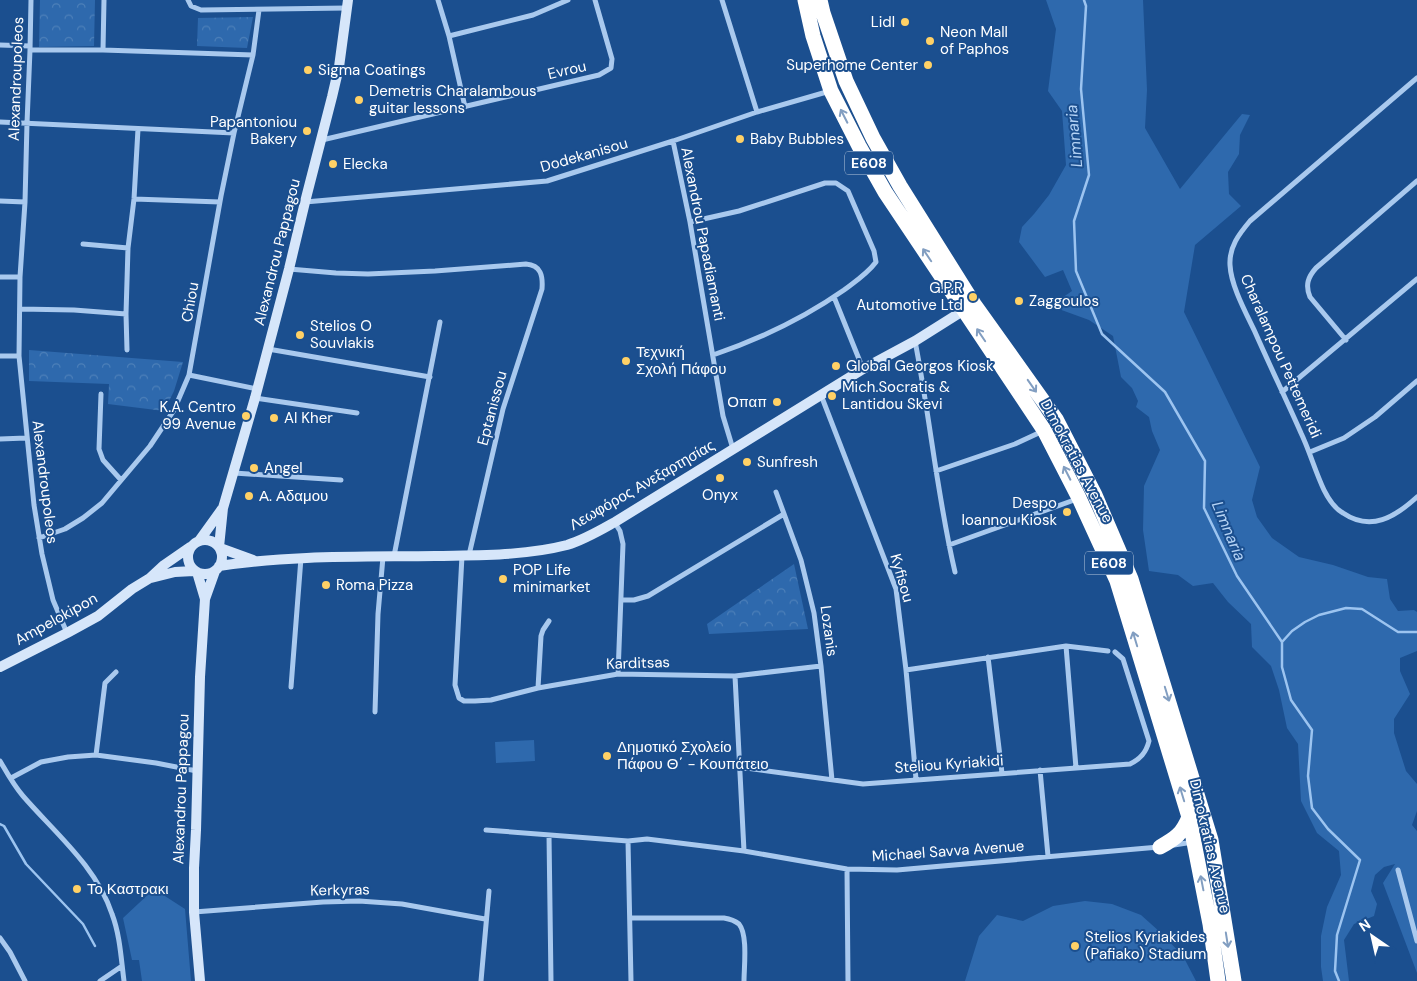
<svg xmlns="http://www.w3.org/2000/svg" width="1417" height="981" viewBox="0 0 1417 981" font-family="'DM Sans',sans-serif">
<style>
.green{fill:#2e69ad}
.forest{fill:url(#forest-crowns)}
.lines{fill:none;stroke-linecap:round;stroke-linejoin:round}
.stream{stroke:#9cc4f0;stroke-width:2.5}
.street{stroke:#a9c9ee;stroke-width:5}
.secondary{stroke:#d6e6fa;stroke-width:10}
.highway{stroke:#fff;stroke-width:15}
.oneway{stroke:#829ec1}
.poi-dot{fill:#ffd166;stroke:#1b4f8f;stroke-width:2}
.labels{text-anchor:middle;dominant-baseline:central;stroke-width:4;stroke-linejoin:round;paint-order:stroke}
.shield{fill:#1b4f8f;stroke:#bbcadd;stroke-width:1}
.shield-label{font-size:14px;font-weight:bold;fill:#fff}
.poi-label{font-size:15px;fill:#fff;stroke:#1b4f8f;text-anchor:start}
.street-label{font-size:15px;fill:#fff;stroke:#1b4f8f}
.water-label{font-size:16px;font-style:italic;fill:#b5d3f5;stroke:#1b4f8f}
</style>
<defs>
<pattern id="forest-crowns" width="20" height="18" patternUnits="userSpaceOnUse" patternTransform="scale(1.25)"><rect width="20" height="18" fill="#2e69ad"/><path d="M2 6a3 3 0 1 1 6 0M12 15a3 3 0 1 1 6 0" fill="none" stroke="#4d80b9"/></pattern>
</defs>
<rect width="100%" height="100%" fill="#1b4f8f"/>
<!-- green -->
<path class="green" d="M1046 0H1143L1147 90 1145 128 1180 189 1242 114 1250 115 1240 135 1239 154 1228 172 1229 194 1241 206 1195 245 1184 312 1260 467 1252 500 1257 517 1272 538 1299 557 1333 565 1368 577 1387 579 1390 599 1398 611 1414 610 1417 612V651L1400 658V671L1410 694 1394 719V733L1406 771 1417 784V811L1412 825 1417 831V973L1383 883 1395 864 1384 867 1375 875 1371 891 1377 904 1374 916 1354 924 1344 940 1349 981H1323L1321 967V936L1327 907 1341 875 1339 851 1317 833 1301 801 1298 744 1287 728 1279 690 1271 666 1252 647 1251 624 1228 602 1213 583 1193 586 1178 575 1149 571 1143 530 1144 486 1160 450 1152 431 1149 417 1136 407 1138 401 1132 388 1121 377 1113 336 1089 320 1056 308V302L1072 291 1063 270 1045 277 1019 242 1022 227 1034 214 1049 195 1066 165 1062 111 1048 91 1056 29Z
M534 740 535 761 496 763 495 742Z
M154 889 185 909 191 981H142L139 960H132L123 918Z
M1085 901 1112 904 1141 915 1160 932 1183 956 1196 981H965L979 936 997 915 1023 921 1053 906Z"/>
<!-- forest -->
<path class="forest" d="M40 0H95L94 46 39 47Z
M253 17 247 48 197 46 198 18Z
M29 350 183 362 174 391 164 411 108 404 109 384 29 381Z
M794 564 808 629 709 634 707 624Z"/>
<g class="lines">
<!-- stream -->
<path class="stream" d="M1084 0 1086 6 1081 89 1089 175 1074 221 1076 271 1102 334 1165 392 1205 461 1204 508 1237 576 1282 642V667L1291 700 1312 730 1308 776 1312 808 1328 829 1360 860 1337 935 1335 971 1339 981
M1282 642 1292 631 1305 622 1319 615 1346 608 1362 609 1398 632H1417
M0 824 4 826 26 864 83 924 95 946"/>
<!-- street -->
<path class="street" d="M31 0 30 50 27 123 25 202 20 277 19 356 34 505 42 554 53 600 67 633
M188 0 191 6 201 10 347 8
M438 0 449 36 465 107
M722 0 757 112
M449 36 533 15 568 0
M0 45 30 46
M30 50H103L253 55
M103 50 104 0
M1417 78 1250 221C1239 234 1229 247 1230 265 1231 286 1246 313 1255 332 1270 366 1286 399 1301 433 1310 452 1315 471 1324 490 1328 498 1334 508 1343 513 1371 532 1395 517 1417 497
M0 122 234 133
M322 140 599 75 611 68 612 59 595 0
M673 141 690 222 723 416 733 449
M134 199 220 202
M0 201 25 202
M305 202 547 181 673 141 757 112 830 91
M690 222 739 211 825 183H836L848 191 874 251 876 262C867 274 856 281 844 290 804 318 760 339 713 355
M83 244 128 248
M289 269 336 273 368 274 435 271 526 264C541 265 543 276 542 289L503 409 469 555
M0 277H20
M834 297 863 369
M20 309 74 310 126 314
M1346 340 1310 297C1305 285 1308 277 1316 268L1417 181
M915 341C930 417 937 496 955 572
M268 349 430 377
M127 350 126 314 128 248 134 199 138 129
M0 356H19
M189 375 257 389
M1282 392 1417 279
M101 394 99 449 103 460 121 480
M821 395 896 589 906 670 916 779
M255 398 357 413
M0 439 26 438
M1310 452 1344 438 1375 417 1417 381
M936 471 1015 444 1043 431
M234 473 341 480
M776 492 801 560 814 613 821 666 832 780
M615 523 620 531 623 544 618 674
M39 538 65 529 83 518 102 503 150 446 174 410 189 375 221 196 234 133 253 55 259 10
M949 545 1077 499
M394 556 440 322
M462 556 455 685 459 698 464 701H475L491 700 538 688 618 674 735 676 821 666
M621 600H634L648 596 784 514
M1066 646 1108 651
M988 657 1002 773
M906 670 1066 646 1076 768
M735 676 744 851
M291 687 301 558
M538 688 541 636 543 630 549 621
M375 712 378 614 383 557
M96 755 105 683 116 672
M0 761C7 773 14 786 23 796 55 833 96 866 112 914 120 935 121 958 124 981
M739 767 863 784 1130 764C1140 759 1146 753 1149 741L1123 659 1115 652
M1040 770 1048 856
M11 778 41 762 68 757 96 755 156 763 197 771
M486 830 628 841 647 839 744 851 847 869 897 870 1159 847
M549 835 551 981
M628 841 631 981
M1174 845 1193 842
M847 869 848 981
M1398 870 1417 941
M194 912 323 902 359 901 402 904 485 919
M630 918H724C730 919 734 920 739 924 748 935 744 967 744 981
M0 938 10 952 25 981
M100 981 122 966
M481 981 489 891"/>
<!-- secondary -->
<path class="secondary" d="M188 557a17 17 0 1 1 34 0a17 17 0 1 1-34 0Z
M199 541 222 509
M219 547 223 508 255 398 289 269 305 202 332 97 339 67 348 0
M220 548 253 560
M219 566C291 555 363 557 435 556 479 555 524 556 567 545 584 540 599 531 615 522L863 369 915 341 969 307
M197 572 205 599
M151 578 175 572 194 571
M0 667 67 633 98 616 132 589 150 578 164 565 190 547
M200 981 194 912V868L196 830 200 677 205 599 215 571"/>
<!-- highway -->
<path class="highway" d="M805 0 813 36 831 91 859 146 885 192 1044 430 1079 498 1117 581 1189 817 1210 924 1218 981
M820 0 823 13 846 81 873 138 900 186 974 304 1056 419 1095 495 1131 579 1211 840 1234 981
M1160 847C1176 838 1182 834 1189 817"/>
</g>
<!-- one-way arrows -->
<defs><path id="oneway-shaft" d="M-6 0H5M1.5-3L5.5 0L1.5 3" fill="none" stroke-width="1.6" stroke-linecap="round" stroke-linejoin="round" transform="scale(1.25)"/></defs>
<g class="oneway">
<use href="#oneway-shaft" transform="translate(844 116) rotate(-117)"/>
<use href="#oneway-shaft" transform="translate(927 255) rotate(-124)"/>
<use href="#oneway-shaft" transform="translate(981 335) rotate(-124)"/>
<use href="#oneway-shaft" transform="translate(1032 386) rotate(55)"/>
<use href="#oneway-shaft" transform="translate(1067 473) rotate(-117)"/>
<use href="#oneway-shaft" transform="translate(1135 639) rotate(-107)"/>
<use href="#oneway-shaft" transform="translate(1167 694) rotate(73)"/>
<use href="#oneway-shaft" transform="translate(1182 794) rotate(-107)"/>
<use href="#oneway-shaft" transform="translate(1202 883) rotate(-101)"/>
<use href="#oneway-shaft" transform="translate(1227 940) rotate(81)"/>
</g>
<!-- markers -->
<g class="poi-dot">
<circle cx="905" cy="22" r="5"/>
<circle cx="930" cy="41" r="5"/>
<circle cx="928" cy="65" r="5"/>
<circle cx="308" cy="70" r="5"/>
<circle cx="359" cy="100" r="5"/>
<circle cx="307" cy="131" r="5"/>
<circle cx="740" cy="139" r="5"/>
<circle cx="333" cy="164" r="5"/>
<circle cx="973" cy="297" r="5"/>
<circle cx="1019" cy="301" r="5"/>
<circle cx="300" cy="335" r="5"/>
<circle cx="626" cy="361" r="5"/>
<circle cx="836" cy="366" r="5"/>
<circle cx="832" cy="396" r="5"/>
<circle cx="777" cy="402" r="5"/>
<circle cx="246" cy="416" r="5"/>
<circle cx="274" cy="418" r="5"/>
<circle cx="747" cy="462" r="5"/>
<circle cx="254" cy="468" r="5"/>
<circle cx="720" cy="478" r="5"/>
<circle cx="249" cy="496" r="5"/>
<circle cx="1067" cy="512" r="5"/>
<circle cx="503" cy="579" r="5"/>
<circle cx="326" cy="585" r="5"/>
<circle cx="607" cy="756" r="5"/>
<circle cx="77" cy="889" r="5"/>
<circle cx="1075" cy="946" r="5"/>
</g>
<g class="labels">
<!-- shield labels -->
<g class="shield">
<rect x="845" y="151.5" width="48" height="23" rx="4"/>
<rect x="1085" y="551.5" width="48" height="23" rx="4"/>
</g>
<g class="shield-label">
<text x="869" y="163">E608</text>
<text x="1109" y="563">E608</text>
</g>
<!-- poi labels -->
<g class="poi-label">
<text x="895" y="22" text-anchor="end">Lidl</text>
<text x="940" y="32">Neon Mall<tspan x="940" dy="17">of Paphos</tspan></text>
<text x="918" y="65" text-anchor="end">Superhome Center</text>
<text x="318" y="70">Sigma Coatings</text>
<text x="369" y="91">Demetris Charalambous<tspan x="369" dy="17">guitar lessons</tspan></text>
<text x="297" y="122" text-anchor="end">Papantoniou<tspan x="297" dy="17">Bakery</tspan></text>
<text x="750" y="139">Baby Bubbles</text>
<text x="343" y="164">Elecka</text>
<text x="963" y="288" text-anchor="end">G.P.R<tspan x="963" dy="17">Automotive Ltd</tspan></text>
<text x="1029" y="301">Zaggoulos</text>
<text x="310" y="326">Stelios O<tspan x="310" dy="17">Souvlakis</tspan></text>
<text x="636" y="352">Τεχνική<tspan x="636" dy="17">Σχολή Πάφου</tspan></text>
<text x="846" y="366">Global Georgos Kiosk</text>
<text x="842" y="387">Mich.Socratis &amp;<tspan x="842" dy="17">Lantidou Skevi</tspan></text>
<text x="767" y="402" text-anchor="end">Οπαπ</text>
<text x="236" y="407" text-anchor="end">K.A. Centro<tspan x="236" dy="17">99 Avenue</tspan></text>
<text x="284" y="418">Al Kher</text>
<text x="757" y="462">Sunfresh</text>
<text x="264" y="468">Angel</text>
<text x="720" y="495" text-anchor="middle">Onyx</text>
<text x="259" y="496">Α. Αδαμου</text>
<text x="1057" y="503" text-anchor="end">Despo<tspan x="1057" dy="17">Ioannou Kiosk</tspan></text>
<text x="513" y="570">POP Life<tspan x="513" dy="17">minimarket</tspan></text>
<text x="336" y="585">Roma Pizza</text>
<text x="617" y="747">Δημοτικό Σχολείο<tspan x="617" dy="17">Πάφου Θ΄ - Κουπάτειο</tspan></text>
<text x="87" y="889">Το Καστρακι</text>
<text x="1085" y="937">Stelios Kyriakides<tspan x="1085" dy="17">(Pafiako) Stadium</tspan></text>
</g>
<!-- street labels -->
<g class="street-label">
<text transform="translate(567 70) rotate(-13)">Evrou</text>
<text transform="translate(16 79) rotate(-88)">Alexandroupoleos</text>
<text transform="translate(584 155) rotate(-16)">Dodekanisou</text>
<text transform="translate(703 234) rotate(79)">Alexandrou Papadiamanti</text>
<text transform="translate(277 252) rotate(-76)">Alexandrou Pappagou</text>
<text transform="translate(190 302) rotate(-80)">Chiou</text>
<text transform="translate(1281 356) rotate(66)">Charalampou Pettemeridi</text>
<text transform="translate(492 408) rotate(-75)">Eptanissou</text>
<text transform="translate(1077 461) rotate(62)">Dimokratias Avenue</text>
<text transform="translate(45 482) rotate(83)">Alexandroupoleos</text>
<text transform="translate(642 485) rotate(-30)">Λεωφόρος Ανεξαρτησίας</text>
<text transform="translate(902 578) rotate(74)">Kyfisou</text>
<text transform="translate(56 619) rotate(-29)">Ampelokipon</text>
<text transform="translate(829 631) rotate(82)">Lozanis</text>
<text transform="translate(638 663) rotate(-2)">Karditsas</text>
<text transform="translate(949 764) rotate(-4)">Steliou Kyriakidi</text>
<text transform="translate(181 789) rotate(-88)">Alexandrou Pappagou</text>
<text transform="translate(1210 846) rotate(77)">Dimokratias Avenue</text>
<text transform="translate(948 851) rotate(-4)">Michael Savva Avenue</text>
<text transform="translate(340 890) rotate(-1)">Kerkyras</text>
</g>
<!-- water labels -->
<g class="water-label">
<text transform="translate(1074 136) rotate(-95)">Limnaria</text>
<text transform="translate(1229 531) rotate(67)">Limnaria</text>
</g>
</g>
<!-- north arrow -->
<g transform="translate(1372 936) rotate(326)" stroke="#1b4f8f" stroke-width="4" paint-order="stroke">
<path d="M0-4L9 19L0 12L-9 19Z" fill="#ffffff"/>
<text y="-8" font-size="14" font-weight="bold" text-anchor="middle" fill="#ffffff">N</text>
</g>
</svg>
